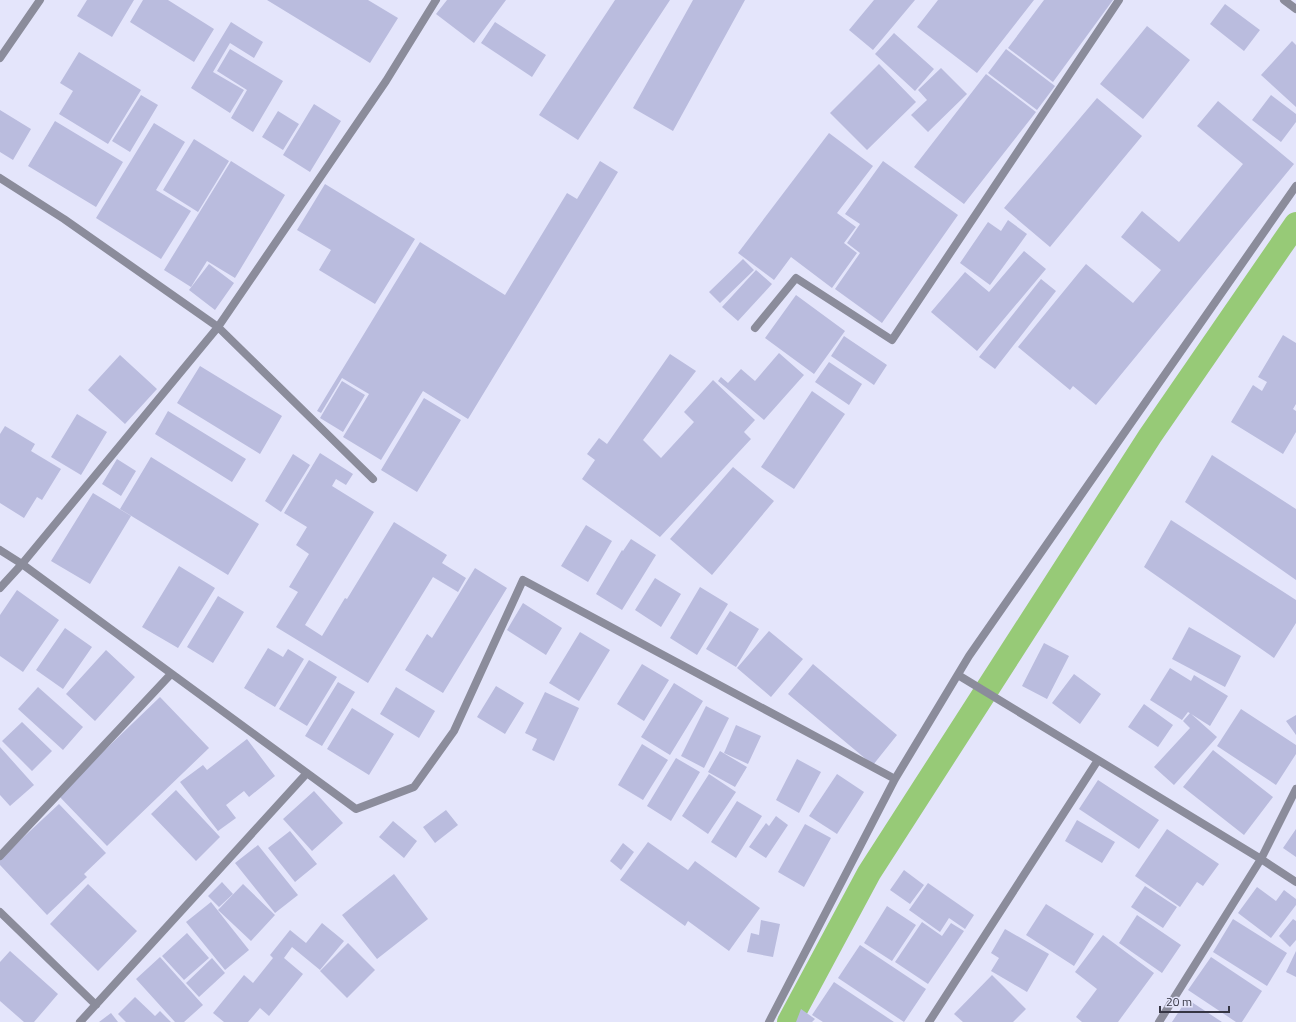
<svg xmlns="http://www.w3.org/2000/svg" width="1296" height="1022" viewBox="0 0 1296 1022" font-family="'Titillium Web',sans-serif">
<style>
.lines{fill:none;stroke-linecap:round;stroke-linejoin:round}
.canal{stroke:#97ca77;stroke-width:24}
.building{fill:#babcde}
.street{stroke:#8b8c9b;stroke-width:8}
</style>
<rect width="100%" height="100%" fill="#e4e5fb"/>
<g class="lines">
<!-- canal -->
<path class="canal" d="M789 1022 869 873 1150 436 1296 224"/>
</g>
<!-- building -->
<path class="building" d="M87 0H134L112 37 77 16Z
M143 0H168L214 29 194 62 130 22Z
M267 0H368L398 18 370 63Z
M447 0H506L474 43 436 14Z
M615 0H670L578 140 539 115Z
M693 0H745L673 131 633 108Z
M874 0H915L873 50 849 30Z
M938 0H1034L977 73 917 27Z
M1044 0H1113L1053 82 1008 48Z
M1225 4 1260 30 1244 51 1210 24Z
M231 22 263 42 254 58 230 43 213 72 244 90 230 113 191 88Z
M495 22 546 55 532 77 481 43Z
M1147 26 1190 60 1143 119 1100 84Z
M894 33 934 69 915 91 875 54Z
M1292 41 1296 45V107L1261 75Z
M230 49 283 81 253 132 231 118 247 90 217 71Z
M1006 49 1055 86 1037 110 988 73Z
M79 52 141 90 108 144 59 114 73 91 60 83Z
M879 64 916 102 867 150 830 113Z
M941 68 967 94 928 132 911 115 927 100 918 90Z
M986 74 1036 112 964 204 914 167Z
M141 95 158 105 130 152 112 141Z
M1271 95 1296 114V122L1281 142 1252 120Z
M1097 98 1142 136 1050 247 1004 208Z
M1218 101 1294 164 1096 405 1073 386 1070 390 1018 347 1086 264 1133 303 1161 270 1121 237 1142 211 1179 242 1243 164 1197 126Z
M314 104 341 121 310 172 283 155Z
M0 110 31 129 13 160 0 152Z
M278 111 299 124 283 150 262 137Z
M55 121 123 162 96 207 28 166Z
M154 123 185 142 156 190 191 211 161 259 96 218Z
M829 133 873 166 837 213 856 227 844 243 857 253 832 288 791 257 774 280 738 253Z
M194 139 229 161 198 212 163 190Z
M231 161 285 195 235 278 207 261 191 287 164 270Z
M600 161 618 172 468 419 423 391 381 460 343 437 369 394 342 378 321 413 317 411 420 242 505 295 567 193 577 199Z
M883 161 958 215 882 323 835 289 860 253 847 243 860 224 845 214Z
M325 184 415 239 375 304 319 270 331 250 297 230Z
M1008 220 1027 234 990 285 960 263 988 222 1001 231Z
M1024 251 1046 269 977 351 931 312 965 272 989 292Z
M743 259 754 270 720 303 709 292Z
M209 264 234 283 215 310 189 290Z
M756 270 772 284 738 321 722 307Z
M1041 279 1056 291 995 369 979 357Z
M796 295 845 331 814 374 765 338Z
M1283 335 1296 343V404L1293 409 1296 411V432L1283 454 1231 422 1253 385 1262 391 1267 382 1258 377Z
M844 336 887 365 874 385 831 356Z
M779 353 804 375 764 420 718 381 721 377 728 383 741 369 755 381Z
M670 354 696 371 643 440 661 458 694 422 684 412 713 380 755 420 744 432 751 439 660 537 582 479 595 460 587 454 599 438 607 444Z
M120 355 157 389 125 424 88 390Z
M829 362 862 384 849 405 815 382Z
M200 366 282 416 260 454 177 403Z
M342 381 365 395 343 432 320 418Z
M812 391 845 414 794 489 761 467Z
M424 398 461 420 417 492 381 470Z
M168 411 246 459 232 482 155 434Z
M77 414 107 432 81 475 51 457Z
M5 426 35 444 31 451 61 469 42 500 37 497 24 518 0 503V434Z
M320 453 353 474 346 485 336 479 332 486 374 512 305 625 322 636 345 598 347 599 394 522 447 555 442 563 466 578 458 592 433 577 368 683 276 627 298 592 289 587 309 554 296 545 307 527 284 513Z
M293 454 310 465 281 512 265 501Z
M1212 455 1296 509V580L1185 502Z
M151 457 259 524 228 575 120 509Z
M117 459 136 471 121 496 102 484Z
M733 467 774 501 712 575 670 539Z
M93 493 131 516 90 584 51 561Z
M1171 520 1296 600V623L1274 658 1144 567Z
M586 525 612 541 588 582 561 566Z
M631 539 656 555 622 610 596 594 622 550 623 551Z
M179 566 215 588 178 648 142 627Z
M475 568 507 588 443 693 405 670 427 634 432 638Z
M655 578 681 594 661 627 635 610Z
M700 587 728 604 697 655 670 638Z
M17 590 59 620 23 672 0 656V615Z
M218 596 244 612 213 663 187 647Z
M523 603 562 628 546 655 507 630Z
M730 611 759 629 736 667 706 649Z
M1189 627 1241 656 1225 687 1172 659Z
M65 628 92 647 63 689 36 670Z
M769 631 803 659 771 697 737 668Z
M580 632 610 650 579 701 549 683Z
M1044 643 1069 656 1047 699 1022 686Z
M268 648 283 657 288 649 304 659 275 707 244 688Z
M106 650 135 677 95 721 66 694Z
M309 660 337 677 307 726 279 709Z
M642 664 669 680 644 721 617 704Z
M813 664 897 735 873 765 788 694Z
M1170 668 1191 681 1194 675 1228 696 1210 726 1188 712 1182 720 1150 700Z
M1074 674 1101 694 1080 724 1052 703Z
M338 682 355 692 322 746 305 736Z
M674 683 703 701 670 755 641 737Z
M496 686 524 703 505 734 477 717Z
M38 687 83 727 63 750 18 709Z
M396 687 435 711 419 738 380 714Z
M545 692 579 708 554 761 532 750 537 739 525 733Z
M160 697 209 748 107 846 58 795Z
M1144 704 1173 725 1158 747 1128 727Z
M706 706 729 718 704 768 681 756Z
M352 708 394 734 369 775 327 749Z
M1241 709 1296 745V754L1276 785 1217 746Z
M1190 713 1217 737 1174 785 1154 767 1190 728 1183 721Z
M1296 715V735L1286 721Z
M22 722 52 751 32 771 2 741Z
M736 725 761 736 748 764 724 753Z
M247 739 275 776 249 797 244 791 226 805 236 818 218 831 180 782 203 765 207 770Z
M642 744 668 760 643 800 618 785Z
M0 747 34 785 10 806 0 795Z
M1213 750 1273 797 1244 835 1183 787Z
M720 751 747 767 735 787 708 772Z
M676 758 700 772 671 821 647 806Z
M797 759 821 772 799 813 776 800Z
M709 774 736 792 708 834 682 816Z
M837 774 864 792 837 834 809 816Z
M1098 780 1159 820 1139 849 1079 809Z
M176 790 220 837 196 861 151 814Z
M314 791 343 823 312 851 283 819Z
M737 801 762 816 736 858 711 842Z
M59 804 106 853 84 874 87 877 47 915 0 865V859Z
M446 810 458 825 435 843 423 827Z
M776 816 788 825 766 858 749 847 766 823 769 826Z
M1077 820 1115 842 1102 863 1065 841Z
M393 821 417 841 404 858 379 837Z
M805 824 831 838 804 887 778 872Z
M1167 829 1219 864 1203 886 1197 882 1180 907 1135 876Z
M1296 829V857L1283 848Z
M290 831 317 864 295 882 268 848Z
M648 842 688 870 695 861 760 908 729 951 688 921 685 926 620 880Z
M623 843 634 852 621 870 610 861Z
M258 845 298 895 275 913 235 863Z
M904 870 924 885 910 904 890 890Z
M394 874 428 919 377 959 342 915Z
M222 882 233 894 219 907 208 896Z
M928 883 974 915 965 929 949 918 940 932 909 910Z
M88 884 137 931 98 971 50 924Z
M243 884 275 915 251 941 218 910Z
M1145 886 1177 907 1163 928 1131 907Z
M1257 887 1276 901 1284 890 1296 899V905L1271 938 1238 913Z
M211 902 249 950 225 970 186 922Z
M1046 904 1094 934 1074 966 1026 935Z
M887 906 916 925 892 961 864 943Z
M1137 915 1181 945 1162 973 1119 943Z
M1233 919 1287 953 1267 986 1213 952Z
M1293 919 1296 921V940L1290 947 1279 936Z
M761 920 780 924 773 957 747 952 751 933 759 935Z
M922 922 942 936 951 923 964 931 928 984 895 962Z
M322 923 344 941 320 970 292 947 284 958 303 974 269 1016 260 1008 248 1022H224L213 1013 244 975 253 983 273 958 270 955 290 930 306 943Z
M1005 929 1049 954 1027 992 991 971 999 958 991 953Z
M187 933 209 958 184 980 162 956Z
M1103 935 1154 973 1118 1022H1082L1076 1017 1097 989 1075 972Z
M348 943 375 970 347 998 320 971Z
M860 945 926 989 904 1022 838 978Z
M10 951 58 994 34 1022H24L0 1001V962Z
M1296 951V977L1286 972Z
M160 957 203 1005 184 1022H175L136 979Z
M1211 957 1262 991 1242 1022H1236L1188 990Z
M212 958 225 973 199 997 186 983Z
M992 975 1026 1009 1013 1022H963L954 1014Z
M834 982 894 1022H823L812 1015Z
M135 997 155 1016 160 1011 171 1022H126L118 1014Z
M1187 999 1222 1022H1172Z
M801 1009 815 1019 812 1022H796Z
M111 1013 118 1022H99Z"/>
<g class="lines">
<!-- street -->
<path class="street" d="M1284 0 1296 9
M0 58 40 0
M0 178 64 219 218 327 373 479
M755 328 796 278 892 340 1119 0
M0 550 22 564 218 327 386 81 436 0
M0 588 22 564 356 809 414 787 454 731 523 580 895 779
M958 675 1261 859 1296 882
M0 856 171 674
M0 912 96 1005
M80 1022 307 773
M769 1022 895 779 969 656 1296 186
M929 1022 1098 760
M1159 1022 1261 859 1296 789"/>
</g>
<!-- scale -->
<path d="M1160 1006v6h69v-6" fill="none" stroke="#353543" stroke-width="2"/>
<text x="1166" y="1006" font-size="12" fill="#353543" stroke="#e4e5fb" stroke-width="3" paint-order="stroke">20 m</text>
</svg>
